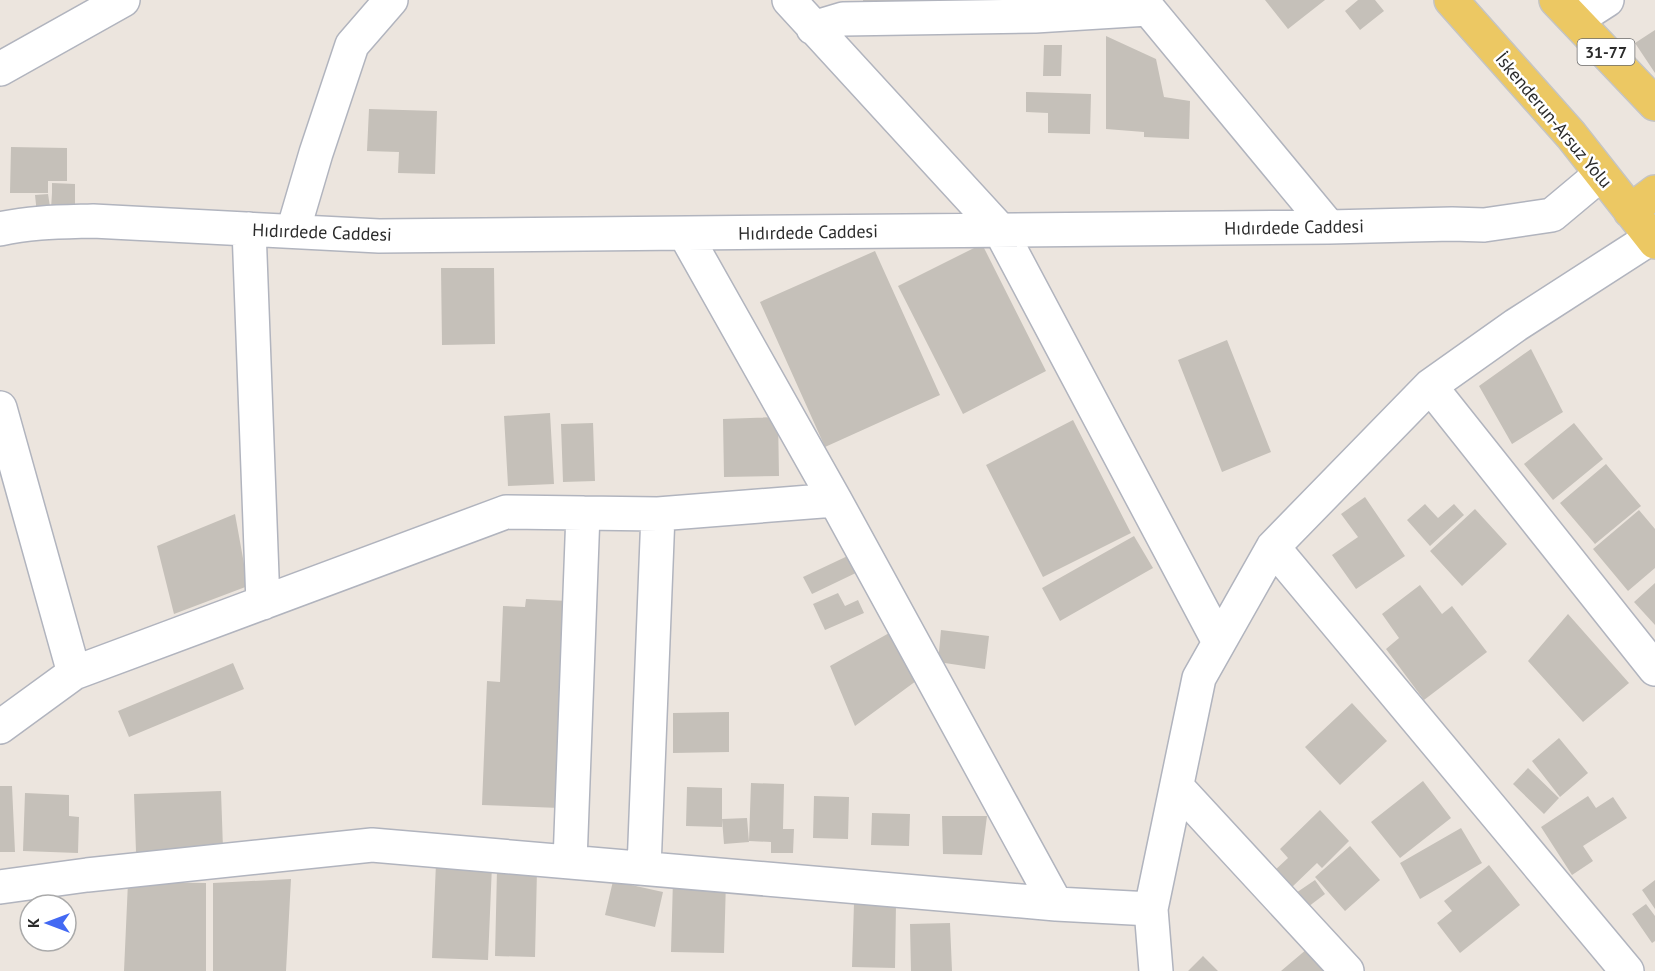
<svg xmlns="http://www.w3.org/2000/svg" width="1655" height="971" viewBox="0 0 1655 971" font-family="'PT Sans',sans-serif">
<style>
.building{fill:#c5c0b9}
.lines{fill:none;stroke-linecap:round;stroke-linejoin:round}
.minor-casing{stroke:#b1b4be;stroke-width:36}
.major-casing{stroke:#c4c4c4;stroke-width:36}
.minor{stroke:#fff;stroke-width:33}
.major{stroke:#ecc863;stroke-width:33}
.labels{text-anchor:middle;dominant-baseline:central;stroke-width:5;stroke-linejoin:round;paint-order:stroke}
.shield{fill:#fff;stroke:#6b6b6b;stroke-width:1.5}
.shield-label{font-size:16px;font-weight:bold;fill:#2b2b2b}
.street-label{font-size:18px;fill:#2b2b2b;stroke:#fff}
</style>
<rect width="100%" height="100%" fill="#ece5de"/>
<!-- building -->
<path class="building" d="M863 0H951L956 7 863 2Z
M1265 0H1325L1288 29Z
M1358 0H1375L1384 11 1360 30 1345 11Z
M1655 30V73L1635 43Z
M1106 36 1156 59 1164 97 1190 101 1189 139 1144 137V132L1106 129Z
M1044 45H1062L1061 76H1043Z
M1026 92 1091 94 1090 134 1048 133V113L1026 112Z
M369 109 437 111 435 174 398 173 399 152 367 151Z
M11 147 67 148V181H48V193H10Z
M52 183 75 184V209H51L52 193H54H52Z
M48 194 51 213 37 214 35 195Z
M982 244 1046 371 963 414 898 286Z
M875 251 940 395 825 447 760 302Z
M441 268H494L495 344 442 345Z
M1227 340 1271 452 1222 472 1178 360Z
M1531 349 1563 412 1512 444 1479 386Z
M550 413 554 484 508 486 504 416Z
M778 417 779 476 724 477 723 419Z
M1073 420 1131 533 1043 577 986 465Z
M593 423 595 481 563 482 561 424Z
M1574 423 1603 459 1553 500 1524 464Z
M1606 464 1641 506 1595 544 1560 503Z
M1365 497 1405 556 1356 589 1332 555 1358 537 1341 514Z
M1425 504 1438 518 1454 504 1464 515 1430 546 1407 520Z
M1475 509 1507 544 1462 586 1430 551Z
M1639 510 1655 529V568L1628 591 1593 549Z
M235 514 248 586 174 614 157 546Z
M1134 536 1153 568 1060 621 1042 588Z
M854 553 862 570 812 594 803 577Z
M1655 583V625L1634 602Z
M1420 585 1442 614 1452 606 1487 652 1424 700 1386 649 1399 638 1382 614Z
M838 593 845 606 858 600 864 613 825 630 813 604Z
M526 599 568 601 560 808 482 805 487 681 500 682 503 606 525 607Z
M1568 614 1629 683 1583 722 1528 661Z
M941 630 989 636 985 669 938 662Z
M891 632 916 681 855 726 830 666Z
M233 663 244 689 129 737 118 711Z
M1352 703 1387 741 1340 785 1305 747Z
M729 712V752L673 753V713Z
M1559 738 1588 773 1560 797 1532 761Z
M1528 768 1559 798 1544 814 1513 784Z
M1423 781 1451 818 1400 858 1371 822Z
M751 783 784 784 783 829H794L793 853H771V842L749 841Z
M0 786H12L15 852H0Z
M687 787 722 788V827L686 826Z
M221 791 223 849 136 852 134 794Z
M25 793 69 795V816L79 817 78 853 23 851Z
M814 796 849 797 848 839 813 838Z
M1588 796 1596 808 1613 797 1627 818 1583 846 1593 861 1572 875 1541 827Z
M1320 810 1349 841 1322 868 1317 863 1291 888 1274 871 1288 858 1280 849Z
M872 813 910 814 909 846 871 845Z
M942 816H987L982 855 943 854Z
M747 818 749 842 724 844 722 819Z
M1461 828 1482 863 1420 899 1400 863Z
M1350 846 1380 880 1345 911 1315 877Z
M436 863 492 865 488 960 432 958Z
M1489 865 1520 905 1460 953 1437 923 1452 911 1444 901Z
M497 869 537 870 535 957 495 956Z
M291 879 286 971H213V883Z
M673 879 726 880 724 953 671 952Z
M1315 880 1325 894 1304 910 1293 895Z
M1655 880V909L1642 890Z
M613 881 663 892 655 927 605 915Z
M128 882 206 883V971H124Z
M854 903 896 904 895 968 852 967Z
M1646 904 1655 916V941L1652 943 1632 914Z
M950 923 952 971H911L910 924Z
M1307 949 1326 971H1281Z
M1203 956 1218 971H1188Z"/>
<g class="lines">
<defs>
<path id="minor" d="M789 0 1000 230 1219 642
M1141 0 1329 227
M1576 20 1607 0
M813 28 843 19 1035 16 1148 9
M0 69 123 0
M0 229C30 222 62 222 93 221L379 236 1329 227 1452 224 1484 225 1552 215 1601 174
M249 229 263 603
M293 231 316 153 352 45 391 0
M685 234 835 500 1056 904
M1430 386 1655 669
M0 408 74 673
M1273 547 1627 971
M0 727 74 673 506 512 658 514 835 500
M1177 787 1347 971
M570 862 583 513
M644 868 658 514
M0 887 87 875 372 845 1056 904 1151 909
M1156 971 1151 909 1199 678 1273 547 1430 386 1516 325 1651 238"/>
<path id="major" d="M1451 0 1571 135 1655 242
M1556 0 1655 104
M1630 211 1655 192"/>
</defs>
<!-- minor casing -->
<use href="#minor" class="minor-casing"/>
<!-- major casing -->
<use href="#major" class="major-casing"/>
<!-- minor -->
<use href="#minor" class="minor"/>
<!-- major -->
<use href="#major" class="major"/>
</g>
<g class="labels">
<!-- shield labels -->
<rect class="shield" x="1577.5" y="39" width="57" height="26" rx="4.5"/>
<g class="shield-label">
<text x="1606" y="52">31-77</text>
</g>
<!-- street labels -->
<g class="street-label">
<text transform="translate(1554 120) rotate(50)">İskenderun-Arsuz Yolu</text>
<text transform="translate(1294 227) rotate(-1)">Hıdırdede Caddesi</text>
<text transform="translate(322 232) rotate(2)">Hıdırdede Caddesi</text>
<text transform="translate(808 232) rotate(-1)">Hıdırdede Caddesi</text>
</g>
</g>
<!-- north arrow -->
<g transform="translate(48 923) rotate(270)"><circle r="28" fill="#ffffff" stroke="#aaaaaa" stroke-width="1.5"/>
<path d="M0-4.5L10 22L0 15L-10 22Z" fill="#4369f3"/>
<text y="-9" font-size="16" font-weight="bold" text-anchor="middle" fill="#2b2b2b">K</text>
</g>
</svg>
